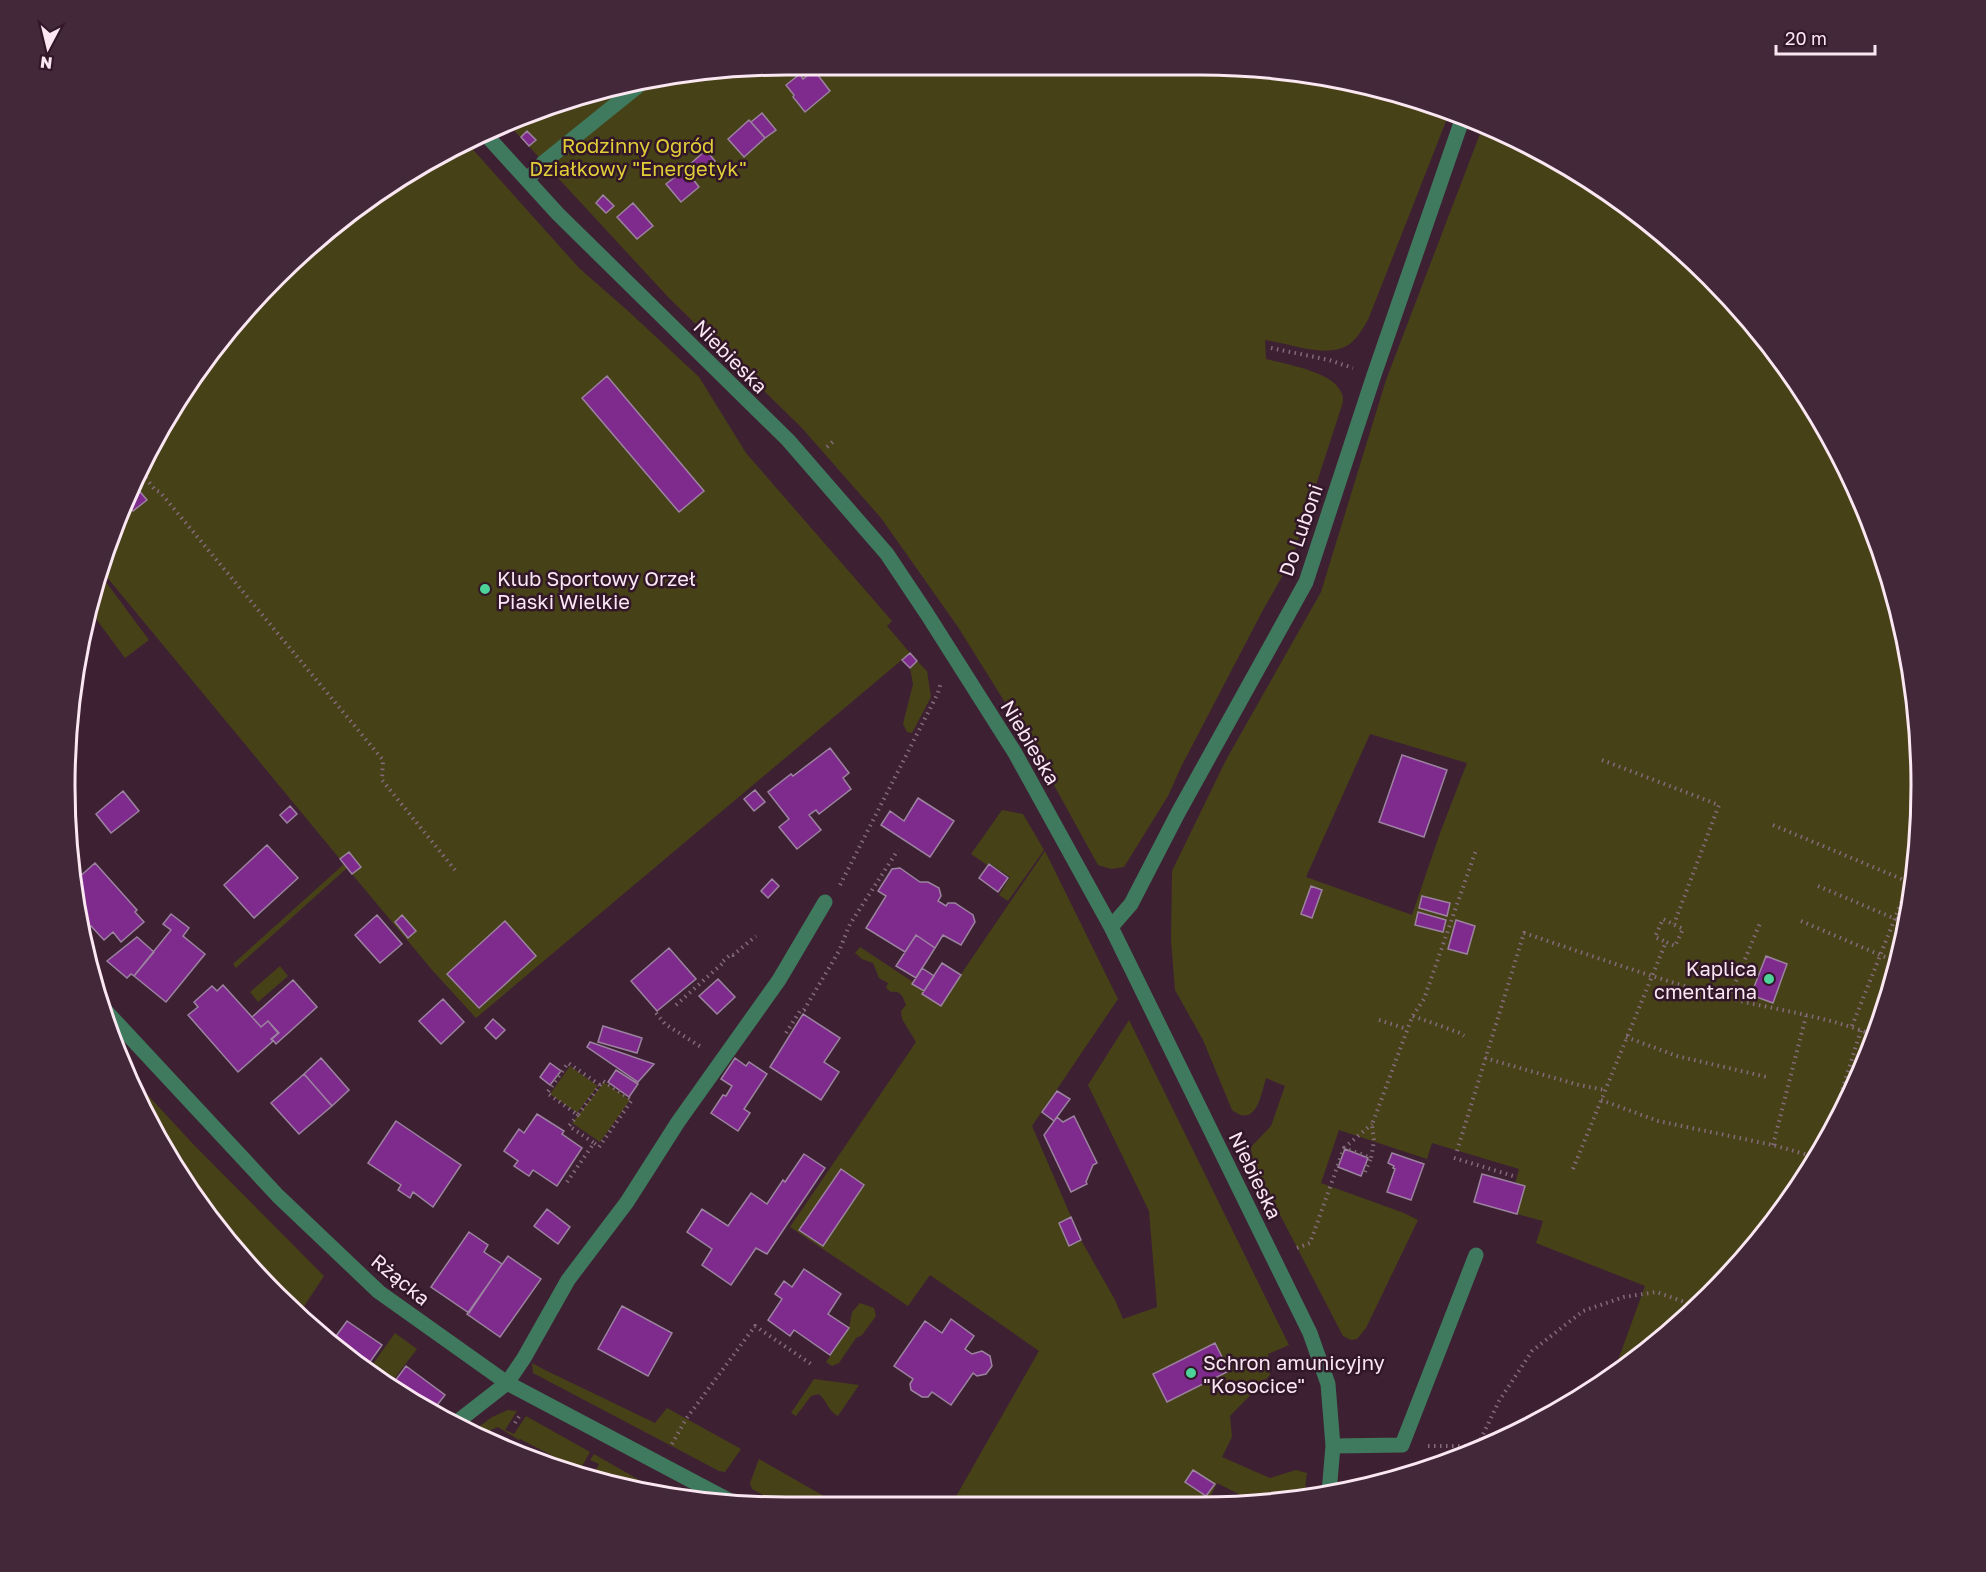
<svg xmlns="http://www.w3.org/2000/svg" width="1986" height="1572" viewBox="0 0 1986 1572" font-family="'Golos Text',sans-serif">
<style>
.green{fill:#474118;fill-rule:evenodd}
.building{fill:#7f2a8d;stroke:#9c83a0;stroke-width:1.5}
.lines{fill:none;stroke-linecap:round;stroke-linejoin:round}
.path{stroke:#846b7b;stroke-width:4;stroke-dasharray:1.5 4.5;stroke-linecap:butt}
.minor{stroke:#3f7a5e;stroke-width:15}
.poi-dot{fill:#4dd39a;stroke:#321729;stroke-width:2}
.labels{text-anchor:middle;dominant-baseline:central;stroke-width:5;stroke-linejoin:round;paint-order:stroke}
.park-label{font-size:20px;fill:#e0cd38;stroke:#321729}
.street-label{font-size:20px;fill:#fae7f2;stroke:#321729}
.poi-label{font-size:20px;fill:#fae7f2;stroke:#321729;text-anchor:start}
.rim{fill:none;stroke:#fae7f2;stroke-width:3}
</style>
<rect width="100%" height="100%" fill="#3d2133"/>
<!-- green -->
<path class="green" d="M786 65 1247 66 1432 103 1450 111 1368 320C1364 326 1360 334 1355 339 1335 363 1290 343 1265 340L1266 359C1286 364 1333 372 1341 392 1343 395 1343 399 1343 402L1292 559 1263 610 1181 767 1168 796 1124 867 1111 869 1098 865 1034 749 958 627 881 518 801 427 669 298 510 126 600 89Z
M1483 126 1560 161 1675 243 1743 311 1825 426 1883 554 1915 692 1920 834 1897 973 1847 1105 1772 1225 1675 1329 1613 1374 1645 1286 1536 1243 1543 1221 1517 1214 1525 1187 1515 1184 1519 1169 1432 1143 1427 1159 1424 1158 1339 1130 1321 1183 1404 1213 1418 1220 1366 1328 1357 1339 1351 1340 1343 1336 1252 1161 1251 1147 1271 1126 1285 1086 1266 1078C1261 1095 1256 1129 1232 1110L1203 1040 1175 990 1171 940 1172 871 1226 760 1321 592 1386 380ZM1370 734 1467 763 1440 833 1412 915 1306 877Z
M468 144 579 268 627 310 699 377 746 453 892 621 887 626 910 653 476 1018 433 971 347 868 236 968 233 964 344 864 101 570 161 425 276 276 426 161Z
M100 574 149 640 125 658 88 608 89 599Z
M917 661 927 671 931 697 912 733 907 732 903 724 913 684 910 668Z
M1002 810 1023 814 1044 850 1008 901 999 895 1010 877 989 863 987 865 971 854Z
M1045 851 1118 999 1032 1126 1081 1240 1115 1300 1123 1319 1157 1307 1149 1211 1088 1085 1129 1020 1289 1345 1268 1354 1270 1375 1230 1416 1232 1437 1222 1457 1270 1478 1296 1470 1307 1473 1304 1497 1258 1504 1217 1483 1206 1506 950 1507 1039 1351 930 1275 908 1306 790 1227 916 1042 902 1019 901 1011 906 1005C902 996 902 991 891 992L886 988 888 983 879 978 873 963 862 959 855 953 860 947 913 982 912 984 924 991 922 994 940 1005ZM1193 1470 1214 1484 1206 1496 1185 1482Z
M280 966 288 976 258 1002 250 992Z
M570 1066 598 1086 577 1113 550 1094Z
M133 1079 192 1143 324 1276 299 1314 243 1261 161 1146Z
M604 1082 630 1100 600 1142 572 1123Z
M860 1303 874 1308 876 1316 862 1335 856 1338 839 1363 832 1366 826 1362 849 1328 852 1312Z
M395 1333 417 1349 390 1384 368 1371Z
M532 1363 545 1370 655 1423 667 1408 741 1449 725 1472 719 1471 533 1373Z
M814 1379 859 1385 838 1416C829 1412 827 1401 819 1394L811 1396 796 1416 791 1413Z
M508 1410 517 1411 505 1430 514 1434 526 1416 590 1452 580 1470 520 1439 519 1440 498 1427 479 1435 473 1431 492 1417Z
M594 1454 667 1496 653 1494 619 1476 615 1484 608 1482 610 1478 596 1470 599 1464 590 1460Z
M759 1459 843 1507H784L752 1489 750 1483Z"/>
<!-- building -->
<path class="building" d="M814 70 830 91 805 112 793 97 794 95 786 85 800 74 803 79Z
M762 113 776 130 765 138 751 122Z
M749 120 765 138 744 157 728 139Z
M527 131 536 140 529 146 521 137Z
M706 150 715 161 698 176 688 166Z
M685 169 699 187 681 202 666 184Z
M603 195 614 206 606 213 596 203Z
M633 203 653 226 637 239 617 217Z
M607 376 704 491 679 512 582 398Z
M136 487 147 500 133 511 128 505Z
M910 653 917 661 910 668 902 660Z
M830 748 849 773 843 778 851 789 819 814 816 810 809 815 821 830 797 849 779 827 789 819 768 792 791 774 793 776Z
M1402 755 1447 770 1424 837 1379 822Z
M755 790 765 802 754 811 744 799Z
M123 791 139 811 111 833 96 814Z
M918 798 954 821 930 857 881 825 890 811 904 821Z
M290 806 297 814 287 823 280 815Z
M267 845 298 878 254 918 224 885Z
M349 852 361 867 352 874 340 859Z
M95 863 137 910 135 912 144 922 121 942 113 932 104 940 91 926 85 931 83 929 77 879Z
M989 864 1008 878 998 892 979 878Z
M900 868 920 882H928L939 888 941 896 938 901 946 906 948 903H955L973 915 975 922 961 945 943 935 935 948 916 935 905 952 866 928 886 896 878 891 892 869Z
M772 879 779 886 768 898 761 891Z
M1311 886 1322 890 1312 918 1301 914Z
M1422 896 1450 903 1447 916 1419 908Z
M1418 912 1446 920 1443 932 1415 925Z
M171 914 189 928 183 936 205 954 166 1002 134 976 171 930 163 924Z
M377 915 402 944 380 963 355 935Z
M402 915 416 931 408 938 395 922Z
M1456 920 1475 926 1467 954 1448 949Z
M505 921 536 956 479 1008 447 974Z
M916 935 935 948 916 978 896 966Z
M137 937 154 952 134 976 131 974 127 978 107 961Z
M669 948 696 979 657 1011 631 981Z
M1766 956 1787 964 1773 1003 1751 995Z
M942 963 961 975 941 1006 922 994Z
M922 968 934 976 924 991 912 984Z
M718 979 735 997 717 1014 699 996Z
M293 980 317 1007 276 1044 272 1039 279 1033 268 1021 261 1027 252 1017Z
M223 985 261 1027 268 1021 278 1033 271 1039 273 1041 238 1072 188 1015 198 1007 194 1002 212 986 217 991Z
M443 999 464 1022 441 1044 419 1021Z
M803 1014 840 1038 824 1062 839 1072 821 1100 770 1067Z
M493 1019 505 1030 496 1039 485 1028Z
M603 1026 642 1038 637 1053 598 1042Z
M590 1042 654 1064 638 1082 587 1047Z
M321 1058 349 1090 332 1106 304 1074Z
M735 1058 746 1066 749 1062 767 1074 744 1109 750 1113 738 1131 711 1113 723 1095 726 1096 732 1086 721 1079Z
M550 1063 561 1071 550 1085 540 1077Z
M616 1070 638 1084 629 1097 608 1082Z
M304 1074 332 1106 299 1134 271 1103Z
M1057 1091 1070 1099 1054 1121 1042 1112Z
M537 1114 564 1131 562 1134 582 1148 557 1186 533 1170 529 1176 514 1166 518 1161 504 1151 519 1129 524 1133Z
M1074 1116 1097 1163 1093 1165 1086 1182 1087 1184 1071 1192 1044 1135 1057 1117 1063 1122Z
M396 1121 461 1165 433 1207 413 1192 410 1198 398 1190 401 1185 368 1163Z
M1345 1149 1368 1158 1361 1176 1338 1167Z
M1392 1153 1424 1164 1411 1200 1387 1192 1395 1169 1393 1168 1394 1166 1388 1163Z
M804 1154 825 1168 767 1254 756 1248 731 1285 702 1265 712 1249 687 1232 702 1209 728 1226 751 1193 767 1204 783 1180 785 1182Z
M841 1169 864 1185 823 1246 799 1230Z
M1482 1174 1525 1186 1517 1214 1474 1202Z
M547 1209 570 1227 558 1244 534 1226Z
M1071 1217 1081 1240 1069 1246 1059 1223Z
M469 1232 488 1245 484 1252 502 1264 469 1313 431 1287Z
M508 1256 541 1279 500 1337 467 1314Z
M804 1269 841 1294 828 1314 849 1328 830 1355 794 1330 790 1336 768 1320 782 1299 775 1294 784 1281 792 1287Z
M622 1306 672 1333 648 1376 598 1349Z
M951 1319 974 1336 965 1349 972 1354 982 1351 990 1356 992 1366 986 1374 977 1376 973 1373 951 1405 932 1392 928 1397H922L911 1390 910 1384 913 1379 894 1366 925 1321 942 1333Z
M347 1321 382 1345 365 1369 347 1359 331 1343Z
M1215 1343 1229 1371 1167 1402 1153 1374Z
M406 1366 445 1395 434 1409 392 1385Z
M522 1447 569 1471 518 1455Z
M1193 1470 1215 1484 1206 1496 1185 1482Z"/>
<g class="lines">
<!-- path -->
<path class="path" d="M1271 348 1329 360 1353 368
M827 447 835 440
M142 473 155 490 160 492 383 760 382 780 455 870
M1602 760 1719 805 1674 924
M1773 825 1911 883
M840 885 938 693 941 682
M1818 886 1905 923
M1801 921 1899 963
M1729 998 1760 923
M676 1005 723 963 722 962 731 954 733 955 756 936
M656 1013 665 1024 701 1047
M1413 1016 1460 1033 1464 1036
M1379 1020 1407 1029
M1852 1026 1909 883
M786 1033 800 1011 804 1010 839 951 850 924 898 850
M1626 1037 1677 1056 1767 1077
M1485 1058 1579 1085 1605 1090
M1601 1100 1658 1121 1773 1145 1815 1157
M578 1115 569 1126 594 1143
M1828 1135 1861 1030
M1773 1145 1806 1016
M1344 1148 1372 1124
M1457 1151 1524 933C1593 956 1661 981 1731 999 1778 1010 1829 1017 1873 1035
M1454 1158 1513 1176
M1573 1169 1666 942 1675 946 1683 929 1663 919 1655 937 1666 942
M1365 1172 1371 1158
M567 1182 594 1143 599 1147 632 1100 603 1081 600 1085 578 1115 547 1093 568 1063 600 1085
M1297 1248 1310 1243 1344 1148 1371 1158 1374 1141 1372 1124 1376 1114 1412 1017 1424 999 1476 850
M515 1423 520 1415
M672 1444 686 1419 755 1326 811 1364
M1478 1445 1499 1401 1532 1351 1583 1311 1624 1297 1656 1292 1696 1306
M1428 1446H1476
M515 1454 519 1445"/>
<!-- minor -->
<path class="minor" d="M487 136 558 214 788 440 887 554 927 614 1015 753 1111 927 1310 1333 1328 1384 1333 1446 1329 1493
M527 180 544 162 642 83
M1111 927 1131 904 1178 813 1306 582 1374 375 1463 117
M104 1009 278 1196 379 1292 507 1383 732 1502
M457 1422 507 1383 524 1358 568 1280 627 1202 678 1122 779 980 825 902
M1333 1446 1402 1445 1476 1255"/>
</g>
<!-- markers -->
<g class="poi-dot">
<circle cx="485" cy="589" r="6"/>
<circle cx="1769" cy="979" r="6"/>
<circle cx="1191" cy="1373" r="6"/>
</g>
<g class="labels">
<!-- park labels -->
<g class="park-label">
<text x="638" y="145">Rodzinny Ogród<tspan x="638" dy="23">Działkowy "Energetyk"</tspan></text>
</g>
<!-- street labels -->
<g class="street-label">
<text transform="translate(731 356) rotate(45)">Niebieska</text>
<text transform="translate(1300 530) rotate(-71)">Do Luboni</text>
<text transform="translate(1031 742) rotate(59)">Niebieska</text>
<text transform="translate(1256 1175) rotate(64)">Niebieska</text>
<text transform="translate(401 1279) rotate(39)">Rżącka</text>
</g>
<!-- poi labels -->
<g class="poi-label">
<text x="497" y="578">Klub Sportowy Orzeł<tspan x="497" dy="23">Piaski Wielkie</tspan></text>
<text x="1757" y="968" text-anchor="end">Kaplica<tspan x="1757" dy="23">cmentarna</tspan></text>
<text x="1203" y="1362">Schron amunicyjny<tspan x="1203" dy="23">"Kosocice"</tspan></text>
</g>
</g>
<!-- crop -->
<path d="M0 0H1986V1572H0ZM786 75H1200A711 711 0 0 1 1911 786V786A711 711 0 0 1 1200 1497H786A711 711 0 0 1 75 786V786A711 711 0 0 1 786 75Z" fill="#422839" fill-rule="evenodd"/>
<path class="rim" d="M786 75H1200A711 711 0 0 1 1911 786V786A711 711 0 0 1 1200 1497H786A711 711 0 0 1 75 786V786A711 711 0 0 1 786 75Z"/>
<!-- north arrow -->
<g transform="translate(48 48) rotate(187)" stroke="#321729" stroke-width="4.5" paint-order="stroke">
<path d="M0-4.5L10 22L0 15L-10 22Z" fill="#fae7f2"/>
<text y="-9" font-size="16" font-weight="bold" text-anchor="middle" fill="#fae7f2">N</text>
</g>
<!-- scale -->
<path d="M1776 45v9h99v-9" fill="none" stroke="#fae7f2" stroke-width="3"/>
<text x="1785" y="45" font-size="18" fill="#fae7f2" stroke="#321729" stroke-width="4.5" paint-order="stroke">20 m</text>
</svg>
